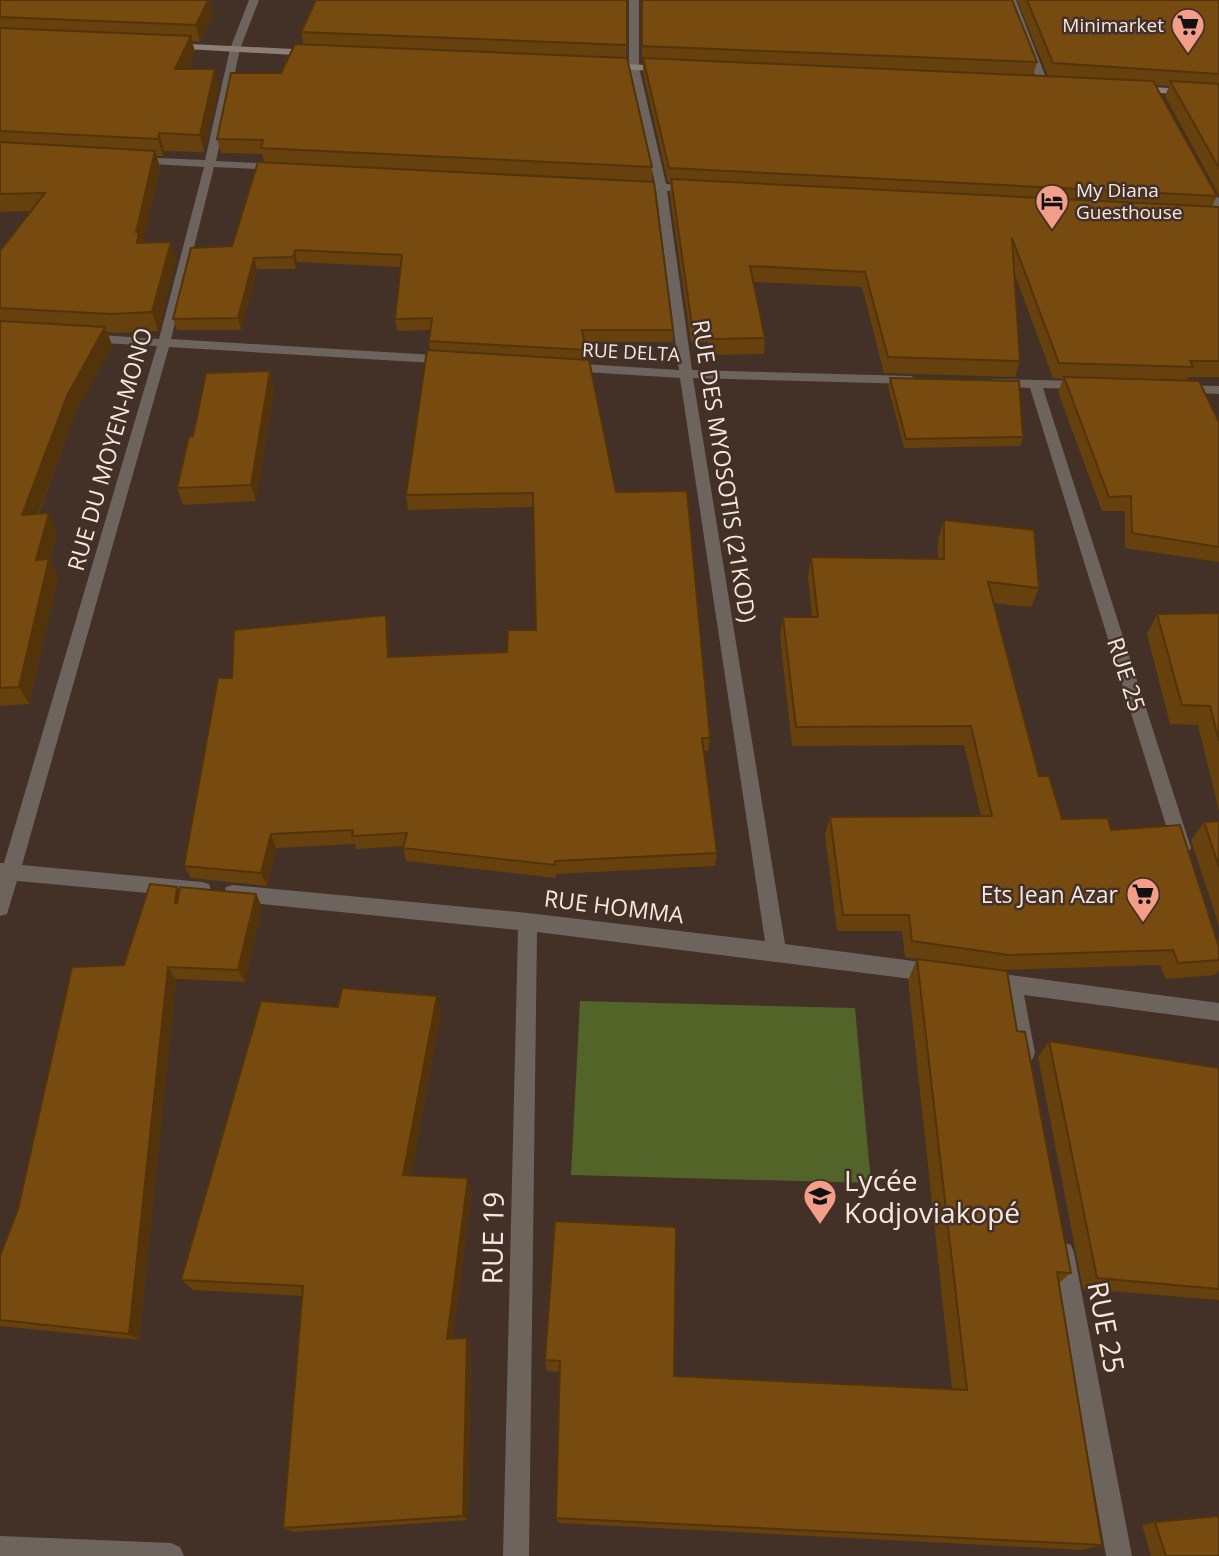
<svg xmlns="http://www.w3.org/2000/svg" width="1219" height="1556" viewBox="0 0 1219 1556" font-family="'Open Sans',sans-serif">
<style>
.green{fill:#526428}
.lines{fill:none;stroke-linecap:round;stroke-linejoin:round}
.street{fill:#6d645e;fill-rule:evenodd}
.secondary{fill:#8b7e74;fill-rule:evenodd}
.wall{fill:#66400d}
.shaded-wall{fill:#53340a}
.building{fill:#774b0f;stroke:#53340a;stroke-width:2}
.labels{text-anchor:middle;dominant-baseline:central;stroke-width:5;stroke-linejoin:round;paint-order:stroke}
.far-poi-label{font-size:19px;fill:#f4e8e1;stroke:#433026;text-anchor:end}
.far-street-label{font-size:19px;fill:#f4e8e1;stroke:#433026}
.street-label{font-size:23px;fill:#f4e8e1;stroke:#433026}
.poi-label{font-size:23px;fill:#f4e8e1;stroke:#433026;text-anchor:end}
.near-poi-label{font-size:28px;fill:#f4e8e1;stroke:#433026;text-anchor:start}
.near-street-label{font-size:28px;fill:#f4e8e1;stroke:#433026}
</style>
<rect width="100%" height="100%" fill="#433026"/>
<!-- green -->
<path class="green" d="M580 1001 855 1008 871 1183 571 1175Z"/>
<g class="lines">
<!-- street -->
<path class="street" d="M249 0H259L240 49 216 161 280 164 286 167 280 170 214 167 171 339 450 356 457 360 450 364 169 347 22 865 202 882 209 884 211 890 209 896 202 898 17 881 7 914 0 916V863H4L157 346 86 342 80 338 86 334 159 339 204 167 136 163 131 160 136 157 205 160 230 49Z
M629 0H639V67L666 184 692 186 698 189 692 192 667 191 692 370 911 376 918 380 911 384 693 378 785 944 936 964 943 967 946 973 943 979 936 982 537 932 529 1556H503L518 930 233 901 226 899 224 893 226 887 233 885 528 913 765 941 680 378 568 371 561 367 568 363 679 370 656 190 633 188 627 185 633 182 655 183 629 67Z
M1006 0H1016L1048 83 1047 85 1038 83Z
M1200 180 1210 182 1219 199V213L1213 210 1198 182Z
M995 379 1083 381 1090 385 1083 389 1043 388 1191 848 1188 853 1182 856 1176 853 1173 848 1030 388 990 386V380Z
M1181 385 1219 386V394L1176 392V386Z
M988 972 1219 1003V1021L1024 995 1035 1053 1032 1060 1025 1063 1018 1060 1015 1053 1003 992 981 987 978 981 981 975Z
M1063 1242 1071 1245 1074 1253 1132 1556H1106L1052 1253 1055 1245Z
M0 1536 171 1543 180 1547 184 1556H0Z"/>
<!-- secondary -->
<path class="secondary" d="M170 43 313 50 318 53 313 56 167 48 165 46Z
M607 63 667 66 672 69 667 72 603 68V64Z
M1135 86 1219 91V97L1131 91V87Z"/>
</g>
<!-- wall -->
<path class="wall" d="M0 0H209L213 14 200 42 192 41 195 53 188 69 219 86 204 152 164 151 163 156H157L160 168 143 243 176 260 158 331 118 333 107 332 112 345 75 414 39 514 57 531 50 561 58 577 29 704 0 706V251L31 211 0 212Z
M642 0 1037 62 1033 76H1048L1017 0H1219V195L1165 96 1169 86 1155 85 1217 196 1212 206 1219 207V377H1188L1186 381 1219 422V562L1125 548V511H1102L1058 392 1063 379 1053 378 1014 272 1020 361 1015 377 884 373 862 287 754 282 765 338 764 354 710 355 708 342H691L670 195 671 183 668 182 643 72V60H642Z
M301 32 627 45 626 58 652 167V181L264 162 262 154 221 153 217 139 281 73 303 44Z
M258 162 673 330V342H585L586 360 616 492 710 738 708 751H704L717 853 715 866 556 874V878L406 861 403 846 356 849 355 844 276 848 267 886 191 878 184 866 232 678 386 615 389 629 390 657 507 652 536 630 534 507 408 510 406 495 430 350 429 341 431 330 397 331 395 319 400 267 297 262 296 269H257L241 330H177L173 319 232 246Z
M890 378 1023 437 1020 446 904 448 888 386Z
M274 388 256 501 183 505 177 488Z
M944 520 1039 588 1031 607 993 603 1039 776 1062 819 1111 830 1219 947V970L1215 975 1166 979 1160 965 1000 970 1017 1031 1071 1273 1059 1283 1102 1545 1082 1550 559 1523 556 1518 560 1372 547 1371 545 1360 555 1221 674 1376 952 1390 908 980 917 959 905 957 902 931H837L825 835 830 817 981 816 964 745 792 746 780 636 783 617H812L808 577 811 557 938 559V539Z
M1219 613V811L1198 725 1170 724 1147 634 1157 614Z
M1219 821V926L1191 840 1204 822Z
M177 887 180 891 256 894 262 907 245 982 176 979 139 1340 0 1326V1256L124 965Z
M338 1007 441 1012 411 1175 472 1191 453 1338H467L471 1347 468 1520 293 1532 283 1528 302 1296 193 1290 181 1280Z
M1049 1041 1219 1068V1300L1083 1289 1038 1057Z
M1155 1522 1219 1556H1151L1142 1525Z"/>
<!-- shaded-wall -->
<path class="shaded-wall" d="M208 0H209L213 14 200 42 196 25Z
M191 36 195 53 180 86 175 69Z
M215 69 219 86 204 152 200 135Z
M159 133 164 151 163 156 158 139Z
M155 151 160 168 143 243H137L136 232Z
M171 242 176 260 158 331 152 312Z
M295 250 297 262 296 269 293 257Z
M254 258 257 269 241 330 238 318Z
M105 327 112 345 75 414 31 533 22 515 67 396Z
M270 371 274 388 256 501 251 485Z
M49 513 57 531 50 561 58 577 29 704 19 687 36 560Z
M386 615 389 629 391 672 388 657Z
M271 834 276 848 267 886 261 873Z
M177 887 184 899 182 916 175 903Z
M256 894 262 907 245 982 238 970Z
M168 967 176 979 139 1340 129 1334Z
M437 996 441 1012 409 1188 403 1175Z
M468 1178 472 1191 452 1348 447 1339Z
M467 1338 471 1347 468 1520 463 1516Z"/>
<!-- building -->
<path class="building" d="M0 0H208L196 25 0 17Z
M316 0H627V45L301 32Z
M642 0H1012L1037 62 642 46Z
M1027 0H1219V74L1053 63Z
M0 28 191 36 175 69H215L200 135 159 133 158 139 0 131Z
M295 44 627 58 652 167 261 148 263 140 217 139 231 73H281Z
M643 58 1153 81 1217 196 669 168Z
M1170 81 1219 84V168Z
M0 142 155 151 136 232H139L137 243 171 242 152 312 111 314 0 308V251L45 193 0 194Z
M258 162 654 182 673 330H582L586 350 429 341 432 318 395 319 402 255 295 250 293 257 254 258 238 318 173 319 191 248 232 246Z
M671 179 1219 207V361H1190L1193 367 1059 363 1012 238 1020 361 888 357 865 272 750 266 765 338 711 339 709 326H692Z
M0 321 105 327 67 396 22 515 49 513 36 560 49 559 19 687 0 688Z
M427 350 589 360 616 492 687 491 710 738H702L717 853 555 861V865L403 848 407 833 352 836 353 830 271 834 261 873 184 866 218 678H232L234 630 386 615 388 657 507 652 508 630H536L533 493 406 495Z
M270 371 251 485 177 488 189 436H193L206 373Z
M1064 377 1199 381 1219 422V547L1132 533 1131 496 1109 497Z
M890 378 1019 381 1023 437 906 439Z
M944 520 1034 530 1039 588 988 582 1039 776H1049L1062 819 1108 818 1111 830 1180 825 1219 947V960L1178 963 1173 950 1009 955 912 941 909 915H843L830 817 992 816 971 726 796 727 783 617H818L811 557 944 559Z
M1219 613V741L1210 706 1182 705 1157 614Z
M1219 821V867L1204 822Z
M150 884 177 887 175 903H177L180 887 256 894 238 970 168 967 129 1334 0 1320V1256L18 1209 72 967 124 965Z
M917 959 1007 971 1017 1031 1025 1032 1071 1273 1057 1272 1102 1545 556 1518 560 1361 545 1360 555 1221 676 1227 674 1376 967 1390Z
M342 988 437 996 403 1175 468 1178 447 1339 467 1338 463 1516 283 1528 303 1286 181 1280 261 1001 338 1007Z
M1049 1041 1219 1068V1289L1097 1278Z
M1219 1516V1556H1166L1155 1522Z"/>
<!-- icons -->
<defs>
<symbol id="supermarket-pin" viewBox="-11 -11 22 30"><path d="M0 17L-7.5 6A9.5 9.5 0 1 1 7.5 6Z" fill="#f49e89" stroke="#433026"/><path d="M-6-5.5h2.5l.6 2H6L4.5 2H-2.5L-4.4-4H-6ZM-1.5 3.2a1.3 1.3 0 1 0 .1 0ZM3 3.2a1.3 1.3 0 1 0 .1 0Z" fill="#111"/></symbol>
<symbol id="hotel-pin" viewBox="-11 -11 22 30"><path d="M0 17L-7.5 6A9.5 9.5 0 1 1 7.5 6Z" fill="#f49e89" stroke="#433026"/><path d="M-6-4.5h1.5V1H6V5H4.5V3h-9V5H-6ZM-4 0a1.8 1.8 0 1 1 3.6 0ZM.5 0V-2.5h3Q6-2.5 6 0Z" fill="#111"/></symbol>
<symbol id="school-pin" viewBox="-11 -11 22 30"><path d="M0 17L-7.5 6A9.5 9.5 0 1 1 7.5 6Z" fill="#f49e89" stroke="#433026"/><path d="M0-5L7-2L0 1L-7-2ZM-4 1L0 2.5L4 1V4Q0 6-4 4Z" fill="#111"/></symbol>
</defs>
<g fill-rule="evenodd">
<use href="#supermarket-pin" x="1169" y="6" width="38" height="52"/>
<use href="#hotel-pin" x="1033" y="182" width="38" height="52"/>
<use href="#supermarket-pin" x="1124" y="875" width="38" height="52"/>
<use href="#school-pin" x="801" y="1177" width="38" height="52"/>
</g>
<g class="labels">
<!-- far-poi labels -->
<g class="far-poi-label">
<text x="1164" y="25">Minimarket</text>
<text x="1076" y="190" text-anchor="start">My Diana<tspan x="1076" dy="22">Guesthouse</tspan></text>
</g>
<!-- far-street labels -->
<g class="far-street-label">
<text transform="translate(631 352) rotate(3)">RUE DELTA</text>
</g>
<!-- street labels -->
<g class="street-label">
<text transform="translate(109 449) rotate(-74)">RUE DU MOYEN-MONO</text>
<text transform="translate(725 471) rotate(81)">RUE DES MYOSOTIS (21KOD)</text>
<text transform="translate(1127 674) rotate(72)">RUE 25</text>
<text transform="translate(614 906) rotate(7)">RUE HOMMA</text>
</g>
<!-- poi labels -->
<g class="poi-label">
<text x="1118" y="894">Ets Jean Azar</text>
</g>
<!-- near-poi labels -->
<g class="near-poi-label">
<text x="844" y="1180">Lycée<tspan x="844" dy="32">Kodjoviakopé</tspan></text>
</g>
<!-- near-street labels -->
<g class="near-street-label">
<text transform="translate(492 1238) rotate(-89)">RUE 19</text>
<text transform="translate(1107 1327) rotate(79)">RUE 25</text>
</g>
</g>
</svg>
